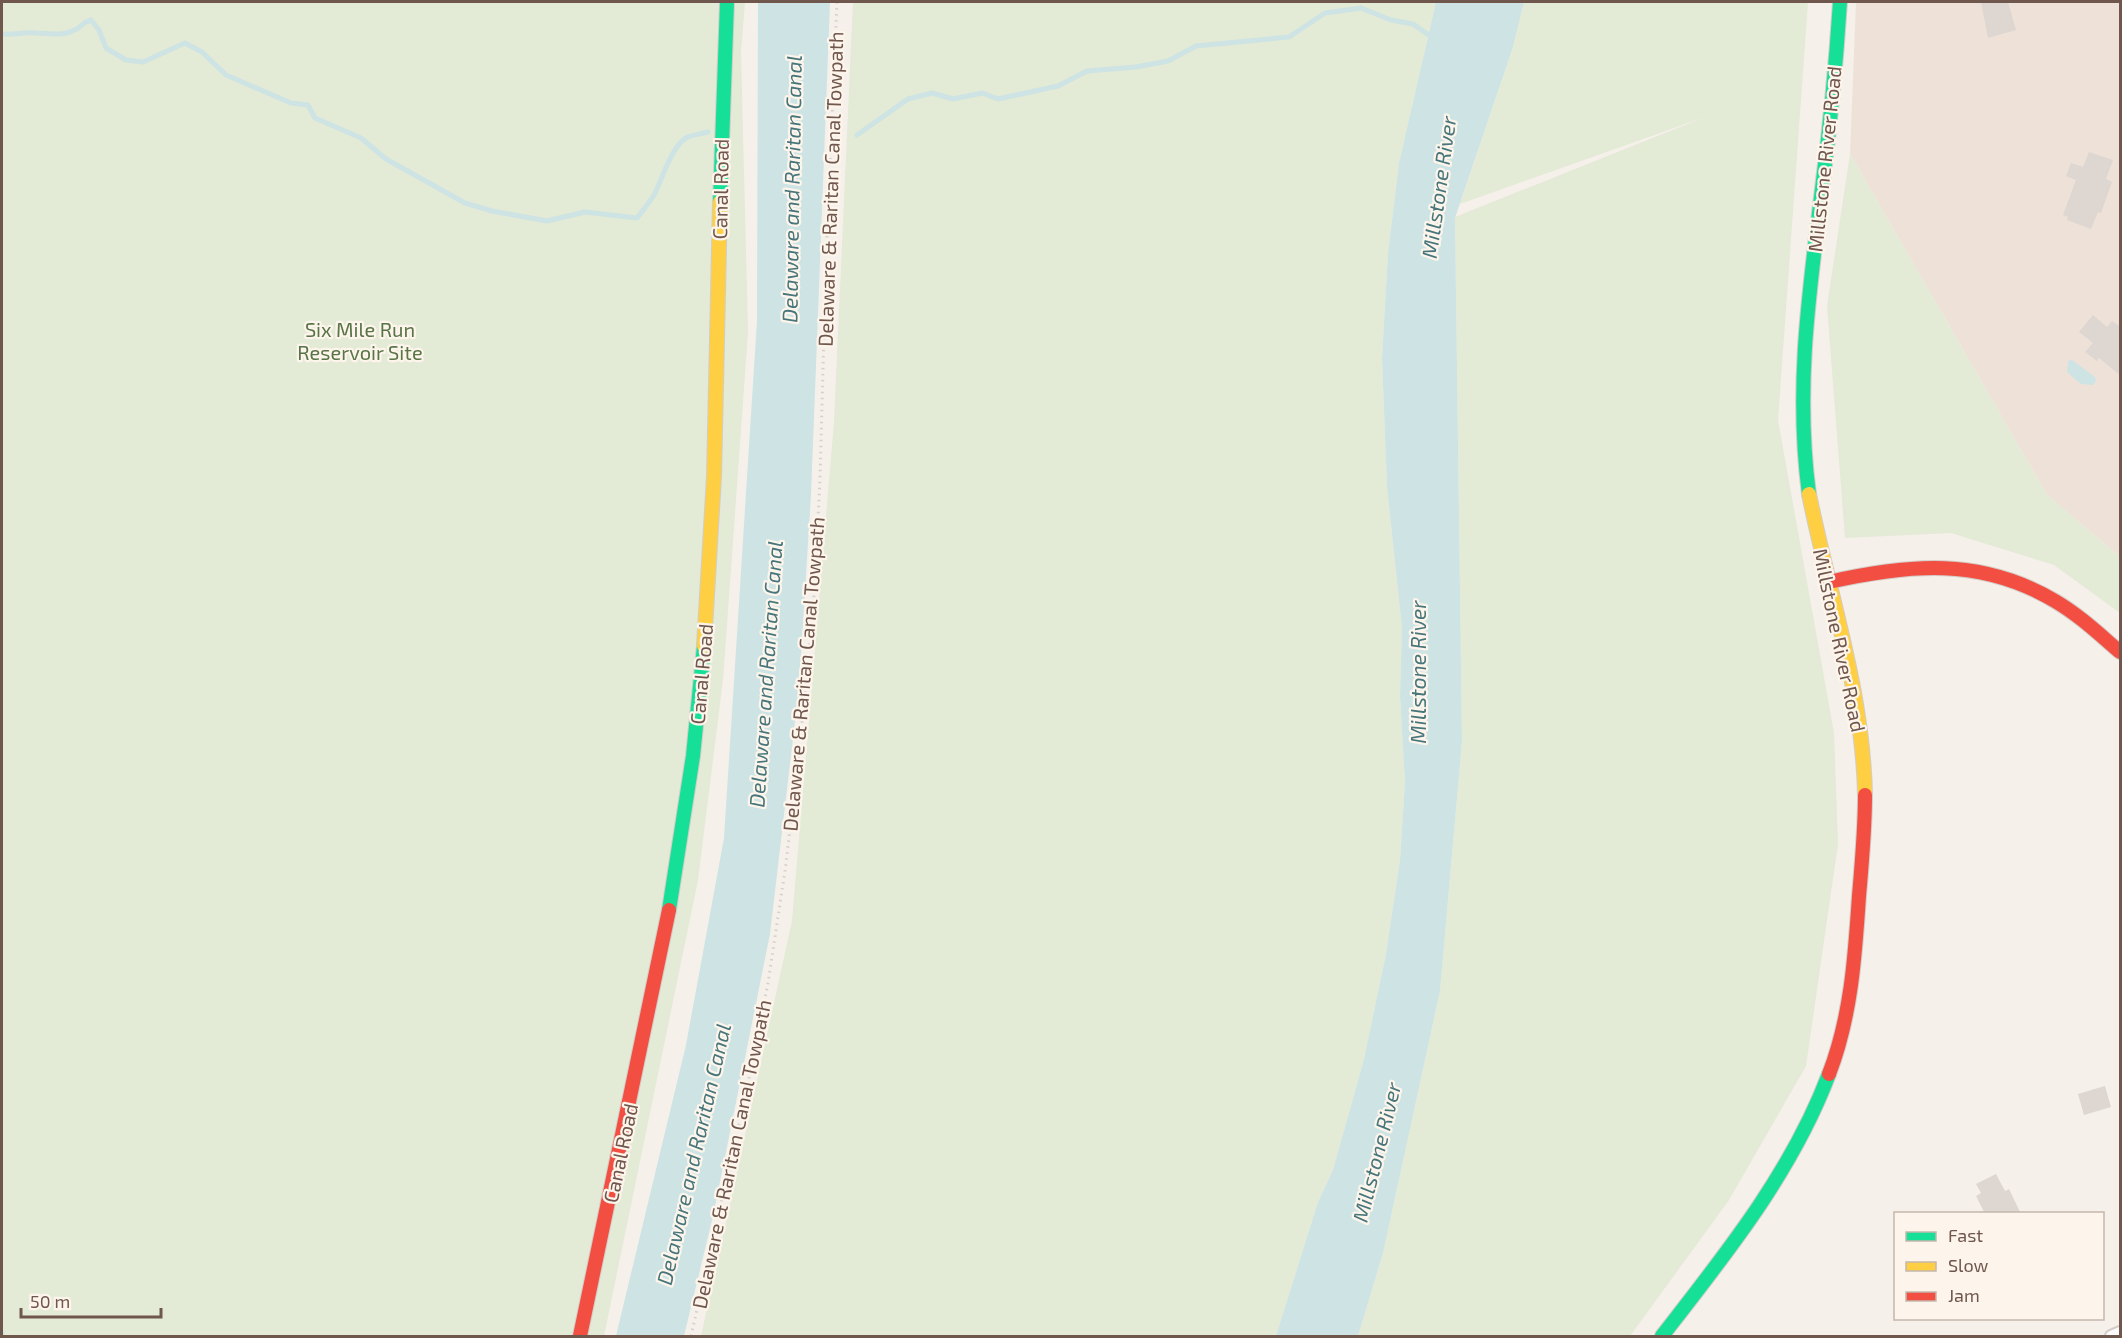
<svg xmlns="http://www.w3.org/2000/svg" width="2122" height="1338" viewBox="0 0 2122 1338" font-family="'Exo 2',sans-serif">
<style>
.residential{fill:#eee2d8}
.green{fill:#e3ead6}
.water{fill:#cde3e4}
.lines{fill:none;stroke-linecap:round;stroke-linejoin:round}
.stream{stroke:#cde3e4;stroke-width:5}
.building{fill:#ded6d0}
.lane-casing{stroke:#d4cdc8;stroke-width:14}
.fast-casing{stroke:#d4ccc7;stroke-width:16}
.slow-casing{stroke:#d4ccc7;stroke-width:16}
.jam-casing{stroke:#d4ccc7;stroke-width:16}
.path{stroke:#d7cfcb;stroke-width:3;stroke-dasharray:1.5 4.5;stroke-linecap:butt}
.lane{stroke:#fefdfc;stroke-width:10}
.fast{stroke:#16e098;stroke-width:14}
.slow{stroke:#ffcf43;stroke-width:14}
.jam{stroke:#f24e42;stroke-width:14}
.labels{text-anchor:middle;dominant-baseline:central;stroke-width:4.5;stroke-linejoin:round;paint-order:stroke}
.street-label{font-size:20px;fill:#70574d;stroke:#fdf5eb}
.park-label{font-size:20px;fill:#577547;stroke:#fdf5eb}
.water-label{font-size:21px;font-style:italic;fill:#46757b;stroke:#fdf5eb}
</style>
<rect width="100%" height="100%" fill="#f5f0ea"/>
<!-- residential -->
<path class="residential" d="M1856 2H2120V557L2047 495 1850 154Z"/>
<!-- green -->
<path class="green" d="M2 2H745L741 52 748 332 723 680 698 880 604 1336H2Z
M853 2H1436L1399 163 1388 253 1382 358 1387 487 1402 628 1400 696 1405 782 1400 860 1386 954 1364 1059 1333 1170 1318 1202 1276 1336H701L792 921 834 422Z
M1524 2H1808L1778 420 1834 733 1838 844 1806 1066 1729 1200 1630 1336H1358L1383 1253 1440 991 1462 741 1455 217 1705 117 1460 204 1513 47Z
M1850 154 2047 495 2120 557V613L2054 565 1951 533 1845 538 1827 306Z"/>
<!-- water -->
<path class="water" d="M758 2H830L811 495 799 687 770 934 713 1216 684 1336H616L686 1045 724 838 757 321Z
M1436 2H1524L1513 47 1455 218 1462 741 1440 991 1383 1253 1358 1336H1276L1318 1202 1333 1170 1364 1059 1386 954 1400 860 1405 782 1400 696 1402 628 1387 487 1382 358 1388 253 1399 163Z
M2072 360 2095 377 2096 381 2093 385 2081 384 2067 372 2068 361Z"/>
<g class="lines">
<!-- stream -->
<path class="stream" d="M2 34C14 35 24 32 36 33 50 33 61 37 75 30 82 27 81 23 91 20L99 30 106 48 126 60 143 62 185 43 202 52 226 75 291 103 308 105 315 118 361 138 386 159 465 203 492 211 547 221 585 212 637 218C643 210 649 203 654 195 662 180 671 147 686 138 691 135 701 134 708 132
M857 135 908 99 932 93 953 99 982 93 998 99 1058 86 1087 71 1136 67 1168 61 1196 46 1289 37 1325 13 1361 8 1391 20 1413 24 1433 38
M2 1332V1336"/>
</g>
<!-- building -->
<path class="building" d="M1981 2H2008L2016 30 1988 38Z
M2089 152 2113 160 2106 179 2112 182 2101 213 2098 212 2091 229 2067 220 2068 217 2063 215 2076 180 2066 176 2071 163 2083 167Z
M2093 315 2107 327 2112 321 2121 327V376L2099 358 2097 361 2085 352 2093 343 2079 332Z
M2105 1086 2111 1107 2084 1115 2078 1094Z
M1996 1174 2005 1191 2009 1189 2021 1214H1985L1976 1196 1981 1193 1976 1184Z"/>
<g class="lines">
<defs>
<path id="lane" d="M2111 1336 2120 1332"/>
<path id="fast" d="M720 202 727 2
M1809 494C1795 389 1809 293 1822 189 1830 127 1836 64 1840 2
M669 910 693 756 704 646
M1662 1336C1726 1254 1792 1172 1829 1074"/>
<path id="slow" d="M1809 494C1829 594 1863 691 1865 795
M704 646 714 477 720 202"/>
<path id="jam" d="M1829 582C1909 564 1981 557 2055 601 2079 615 2099 634 2120 652
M1829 1074C1851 1017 1855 957 1859 896 1862 862 1865 829 1865 795
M580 1336 669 910"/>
</defs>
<!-- lane casing -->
<use href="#lane" class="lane-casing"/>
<!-- fast casing -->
<use href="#fast" class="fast-casing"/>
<!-- slow casing -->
<use href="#slow" class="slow-casing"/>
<!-- jam casing -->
<use href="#jam" class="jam-casing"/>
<!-- path -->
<path class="path" d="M691 1336 746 1093 768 983 786 864 803 713 814 595 820 480 826 257 837 2"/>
<!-- lane -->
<use href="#lane" class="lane"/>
<!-- fast -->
<use href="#fast" class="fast"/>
<!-- slow -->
<use href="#slow" class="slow"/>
<!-- jam -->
<use href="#jam" class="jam"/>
</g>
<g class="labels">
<!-- street labels -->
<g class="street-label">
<text transform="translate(1824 159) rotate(-84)">Millstone River Road</text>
<text transform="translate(720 189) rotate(-89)">Canal Road</text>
<text transform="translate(830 189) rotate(-88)">Delaware &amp; Raritan Canal Towpath</text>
<text transform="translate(1840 640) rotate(78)">Millstone River Road</text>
<text transform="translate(701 674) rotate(-85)">Canal Road</text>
<text transform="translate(803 674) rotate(-85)">Delaware &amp; Raritan Canal Towpath</text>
<text transform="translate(620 1153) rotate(-78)">Canal Road</text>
<text transform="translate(731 1154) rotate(-78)">Delaware &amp; Raritan Canal Towpath</text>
</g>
<!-- park labels -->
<g class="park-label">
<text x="360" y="329">Six Mile Run<tspan x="360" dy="23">Reservoir Site</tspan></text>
</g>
<!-- water labels -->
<g class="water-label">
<text transform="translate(1438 187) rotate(-82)">Millstone River</text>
<text transform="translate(791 189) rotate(-89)">Delaware and Raritan Canal</text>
<text transform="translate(1417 672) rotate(-90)">Millstone River</text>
<text transform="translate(765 674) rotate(-86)">Delaware and Raritan Canal</text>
<text transform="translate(1376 1152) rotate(-76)">Millstone River</text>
<text transform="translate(693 1154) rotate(-77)">Delaware and Raritan Canal</text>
</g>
</g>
<!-- border -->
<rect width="2122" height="1338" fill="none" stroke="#70574d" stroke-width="6"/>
<!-- legend -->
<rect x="1894" y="1212" width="210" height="108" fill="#fdf5eb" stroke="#c5b6ac" stroke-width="1.5"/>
<rect x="1906" y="1232" width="30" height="9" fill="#16e098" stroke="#c5b6ac" stroke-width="1.5"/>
<text x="1948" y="1242" font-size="18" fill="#70574d">Fast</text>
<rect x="1906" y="1262" width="30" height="9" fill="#ffcf43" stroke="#c5b6ac" stroke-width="1.5"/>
<text x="1948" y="1272" font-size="18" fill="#70574d">Slow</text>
<rect x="1906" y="1292" width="30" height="9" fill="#f24e42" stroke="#c5b6ac" stroke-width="1.5"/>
<text x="1948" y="1302" font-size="18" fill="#70574d">Jam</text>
<!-- scale -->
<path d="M21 1308v9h140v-9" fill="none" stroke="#70574d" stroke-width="3"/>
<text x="30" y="1308" font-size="18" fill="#70574d" stroke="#fdf5eb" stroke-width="4.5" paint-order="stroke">50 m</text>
</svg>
